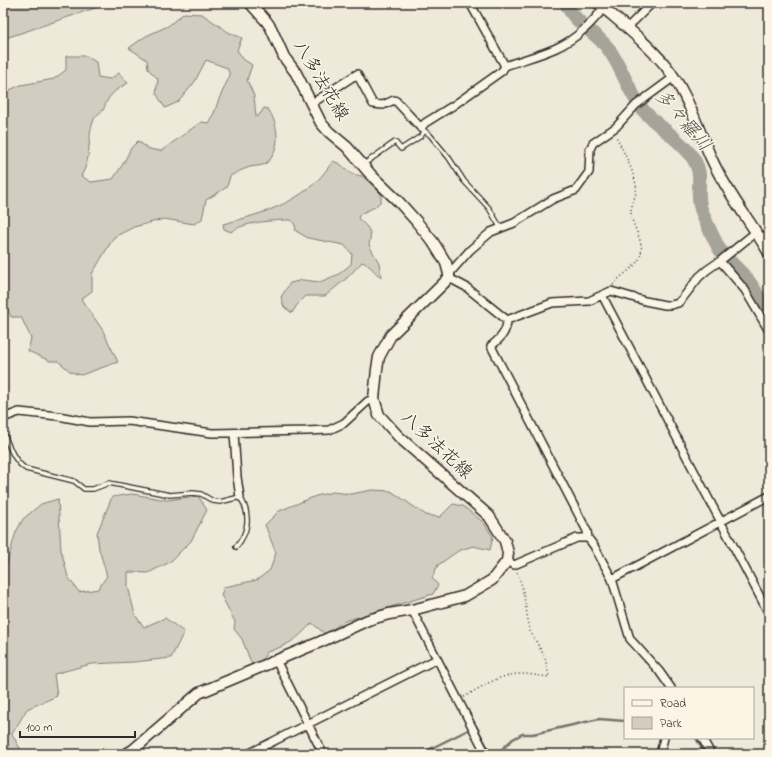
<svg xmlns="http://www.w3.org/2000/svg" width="772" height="757" viewBox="0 0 772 757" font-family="'Indie Flower','Klee One',sans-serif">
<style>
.green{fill:#d2cdc0;stroke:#7e7c76}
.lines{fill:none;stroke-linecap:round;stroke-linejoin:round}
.stream{stroke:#75736d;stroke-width:2.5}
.river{stroke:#a6a399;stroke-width:14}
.lane-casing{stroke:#2b2b2b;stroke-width:6}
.street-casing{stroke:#2b2b2b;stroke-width:10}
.secondary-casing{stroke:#2b2b2b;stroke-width:13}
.path{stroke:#2b2b2b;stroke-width:1.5;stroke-dasharray:1 3;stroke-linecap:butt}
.lane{stroke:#fcf5e5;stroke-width:3.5}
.street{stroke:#fcf5e5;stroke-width:7}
.secondary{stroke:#fcf5e5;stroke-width:10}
.labels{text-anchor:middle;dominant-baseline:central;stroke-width:3;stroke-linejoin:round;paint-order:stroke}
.street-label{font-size:18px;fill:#2b2b2b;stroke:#fcf5e5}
.water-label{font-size:19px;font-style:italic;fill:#565552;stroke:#fcf5e5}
</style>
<rect width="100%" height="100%" fill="#efe9da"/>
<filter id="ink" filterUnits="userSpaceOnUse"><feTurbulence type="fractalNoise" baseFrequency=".025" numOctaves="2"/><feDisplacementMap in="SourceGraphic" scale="8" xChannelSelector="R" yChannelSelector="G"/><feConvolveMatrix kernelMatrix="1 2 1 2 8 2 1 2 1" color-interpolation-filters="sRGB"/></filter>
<g filter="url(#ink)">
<!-- green -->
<path class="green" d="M3 3H110L3 39Z
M184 13 202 14 228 32 242 38 237 50 243 59 252 65 247 80 254 96 256 117 260 114 264 108 268 109C279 124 282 152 265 164 262 166 255 166 250 167 243 169 236 173 230 176L227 187 206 200 202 219 194 224 164 219 134 227 114 237 92 274V291L81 299 102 329 118 362 81 375 71 372 58 361H50L28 351 31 338 21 317H11L3 299V93L21 85 54 79 66 70V56H86L96 62 98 77 110 79 119 73 128 83C119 88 112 92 107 101 105 104 105 107 103 110 100 113 96 115 94 119 86 138 93 157 81 176L91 182 113 179 123 164 131 148 138 141 149 149 161 151 201 122 208 123 214 113 219 99 230 75 227 68 206 60 194 83 178 102 165 108 156 93 158 79 148 69 147 60 129 48 146 36 168 26Z
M333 161 340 164 352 174 362 176 372 184 381 194V201L375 207 360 214 358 218C368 228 373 230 369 245L379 263 381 277C374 273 371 265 362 262L347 278 325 296H306L297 305 292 313 284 307 281 297 290 283 303 280 320 282 339 274 351 264 352 254 344 245 308 238 296 231 295 225 291 220C275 220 243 222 231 232L224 229 223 224C257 215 291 206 317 181 323 175 328 168 333 161Z
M372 490 391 491 426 515 440 517 453 504 463 506 484 523 493 537 490 550 473 546 458 551 438 565 432 578 438 585 433 594 345 621 325 634 312 623C296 640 289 645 267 652L260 663 252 665 242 639 234 629 235 622 221 595 224 587 257 580 270 570 276 553 265 525 279 511 316 496 333 492 351 494Z
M132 494 167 500 198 496 207 510 191 541 170 562 148 573 128 572V586L135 615 144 627 165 618 184 632 171 658 134 662 91 664 54 674 57 696 27 709 12 734 23 754H3V576L16 532 23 519 41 504 58 499 61 550 68 577 79 592 98 589 107 576 99 549 97 533 112 497Z"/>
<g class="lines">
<!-- stream -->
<path class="stream" d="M696 738 705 754
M420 754 476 726 491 754
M497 754 513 739 522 734H533L599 719 625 721"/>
<!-- river -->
<path class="river" d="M566 3C574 23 594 31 607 47 622 66 628 92 643 110 657 126 677 137 690 154 707 176 694 188 701 209 704 218 715 242 720 250 728 261 739 269 747 279 756 290 762 303 769 316"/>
<defs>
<path id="lane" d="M421 128 430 135 449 158 464 181 489 208 500 227
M364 164 395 142 401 149 421 136 425 131
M3 432C9 445 13 461 26 469L74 481 84 489H93L109 483 170 495 193 493 201 494 213 501 220 502 240 497C251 514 249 532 236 547"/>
<path id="street" d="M470 3 505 66C532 56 561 51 582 31 590 25 597 16 604 8
M627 28 652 3
M311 104 357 74 373 104 383 105 394 100 396 101 421 128 425 123 454 105 502 71 505 66
M760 238 769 234
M720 261 745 290 769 331
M449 274 470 250 491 232 514 223 553 199 576 190 589 172 590 149 593 143 616 127 636 105 674 77
M449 278 466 287 507 320C507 332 500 339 491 346L587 531 588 538
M602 295 769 614
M507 320 552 303 589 301 611 291 645 301 665 305H671L678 303 682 299 699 277 707 270 720 261 756 232
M3 418 19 412 58 416 90 422 129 421 212 433 306 431 329 430 344 423 368 401 374 399
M234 433 237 477 240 497
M507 561 514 565 577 538H588L594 546 612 579 630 639 659 671 671 688
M612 579 769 496
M412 610 486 754
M276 660 323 754
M702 738 711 754
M248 754 437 659
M660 754 664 738"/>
<path id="secondary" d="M598 3C621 23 646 42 665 65 688 93 697 128 712 160 727 193 751 222 769 253
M126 754 133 750 199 693 320 642 368 620 389 614 412 610 465 596 492 580 507 561 508 553 505 541 489 516 399 437 379 415 374 399 377 369 379 357 391 335 449 278V274L446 263 433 242 416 221 399 202 372 176 347 147 329 132 321 123 296 73 284 57 271 28 267 22 250 3"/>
</defs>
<!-- lane casing -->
<use href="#lane" class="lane-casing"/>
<!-- street casing -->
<use href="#street" class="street-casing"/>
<!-- secondary casing -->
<use href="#secondary" class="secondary-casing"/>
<!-- path -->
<path class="path" d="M613 285C620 275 633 270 639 259 647 244 633 229 631 215 630 204 638 195 636 185 633 169 623 151 616 136
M464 697C482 687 499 674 521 674 530 674 540 676 549 677L545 657 530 631 522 586 517 572"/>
<!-- lane -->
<use href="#lane" class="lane"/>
<!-- street -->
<use href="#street" class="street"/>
<!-- secondary -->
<use href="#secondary" class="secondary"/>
</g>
</g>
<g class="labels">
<!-- street labels -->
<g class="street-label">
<text transform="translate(320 81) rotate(59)">八多法花線</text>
<text transform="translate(436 446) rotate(43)">八多法花線</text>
</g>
<!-- water labels -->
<g class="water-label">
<text transform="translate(682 121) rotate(49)">多々羅川</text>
</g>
</g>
<!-- margin -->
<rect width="772" height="757" fill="none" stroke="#fcf5e5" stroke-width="16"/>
<rect x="8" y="8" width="756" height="741" fill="none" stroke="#2b2b2b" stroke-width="1.5" filter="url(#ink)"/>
<!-- legend -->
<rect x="624" y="687" width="130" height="52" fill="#fcf5e5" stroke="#a8a49b"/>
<rect x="632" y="700" width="20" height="6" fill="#fcf5e5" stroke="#a8a49b"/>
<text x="660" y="707" font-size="12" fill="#2b2b2b">Road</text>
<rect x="632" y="717" width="20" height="12" fill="#d2cdc0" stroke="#a8a49b"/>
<text x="660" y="727" font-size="12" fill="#2b2b2b">Park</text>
<!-- scale -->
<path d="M20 731v6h115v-6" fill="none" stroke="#2b2b2b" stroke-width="2"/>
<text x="26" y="731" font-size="12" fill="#2b2b2b" stroke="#fcf5e5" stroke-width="3" paint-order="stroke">100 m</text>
</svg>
